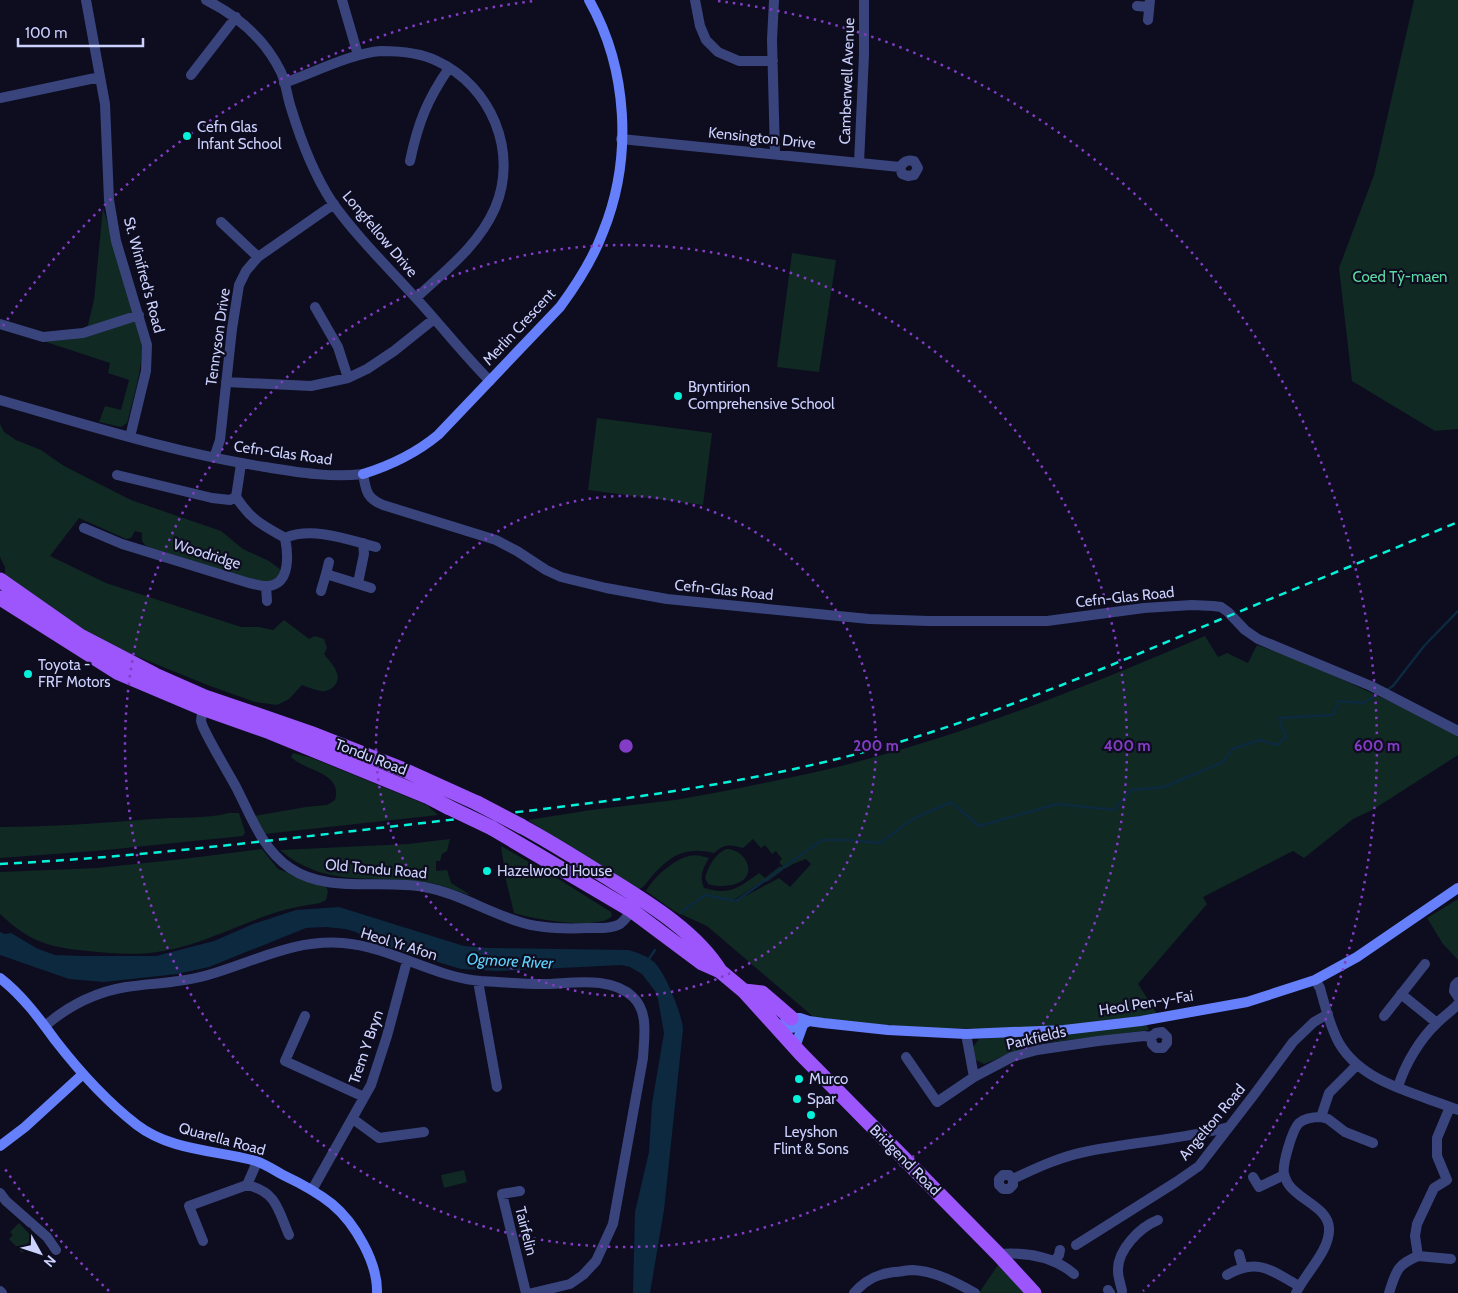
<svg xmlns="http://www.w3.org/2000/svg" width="1458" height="1293" viewBox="0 0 1458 1293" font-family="Cabin,sans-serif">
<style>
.green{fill:#102923}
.water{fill:#0c293f}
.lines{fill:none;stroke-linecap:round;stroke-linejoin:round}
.stream{stroke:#0c293f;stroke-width:2.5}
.street{stroke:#39447d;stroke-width:10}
.secondary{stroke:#6680fc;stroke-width:10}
.primary{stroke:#9c56fb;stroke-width:15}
.rail{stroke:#05f1d9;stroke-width:2.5;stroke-dasharray:8 6;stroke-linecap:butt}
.primary-bridge{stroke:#9c56fb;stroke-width:15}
.ring{fill:none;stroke:#833cc5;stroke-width:2.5;stroke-dasharray:2.5 5}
.poi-dot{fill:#05f1d9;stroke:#0d0d1f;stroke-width:2}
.labels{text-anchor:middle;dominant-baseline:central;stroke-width:4.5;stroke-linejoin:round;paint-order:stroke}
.street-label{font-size:15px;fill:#ccd1fe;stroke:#0d0d1f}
.poi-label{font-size:15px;fill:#ccd1fe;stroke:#0d0d1f;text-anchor:start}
.park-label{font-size:15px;fill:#5adca1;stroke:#0d0d1f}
.water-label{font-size:16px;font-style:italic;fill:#5dd2fc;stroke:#0d0d1f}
.centre{fill:#833cc5;stroke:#0d0d1f;stroke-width:2.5}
.ring-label{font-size:15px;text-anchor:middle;font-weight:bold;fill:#833cc5;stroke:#0d0d1f;stroke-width:4.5;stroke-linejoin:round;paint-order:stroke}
</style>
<rect width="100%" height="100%" fill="#0d0d1f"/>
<!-- green -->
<path class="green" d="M1414 0H1458V429L1435 431 1352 381 1339 268 1374 175Z
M103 208 142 340C143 369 134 395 127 423L121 427 99 422 105 406 121 410 129 380 108 373 110 363 43 341 74 339 84 331 88 325 94 300Z
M792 253 836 260 819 372 777 367Z
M597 418 712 433 703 505 588 490Z
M0 424 4 432 16 440 41 450 64 466 131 500 221 531 243 549 269 561 281 570 277 578 268 582 257 581 146 546 142 541V533L135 531 131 538 126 539 79 518 50 556 106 583 241 627H259L273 630 284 620 309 639 315 636 324 639 327 648 324 654C331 663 346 677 332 688 329 690 325 692 321 691 315 690 308 687 302 685L289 699 277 705 255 702 210 686 106 644 75 626 5 578V567L0 557Z
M1205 636 1218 657 1227 653 1248 663 1257 645 1311 665 1458 733V755L1374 809 1353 819 1304 858 1293 851 1203 897 1207 904 1138 984 1157 1014 1078 1024 998 1029 927 1028 816 1019 707 926 674 911 646 891C654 877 673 860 689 856 696 854 702 856 709 858 703 868 699 876 704 888 710 889 715 891 721 891 735 892 748 881 759 873L765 878 780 866 783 870 767 882 763 881 734 900 736 901 779 878 790 887 811 864 806 859 793 864 785 869 779 862 782 859 776 851 772 854 765 845 761 848 753 839 743 848C730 844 724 844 714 853 685 846 671 855 652 876 647 882 643 890 634 890L528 820C555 816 581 811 607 808 630 805 652 803 675 800 722 792 769 782 816 772 950 741 1079 690 1205 636Z
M293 753 312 758 427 805 438 815 265 834 254 816 306 807 327 805 335 800C343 772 306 772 291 757Z
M229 813H239L245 832 243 836 96 851 0 858V827C51 827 102 823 153 819 178 817 205 819 229 813Z
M450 839 447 851 442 854 440 861H436V871L447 870 451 883 469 894V895C452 889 435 882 416 881 365 876 322 886 280 850L408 844Z
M501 846 552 875 611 912 612 916C600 931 532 919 514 913L506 880Z
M262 849 278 869 326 887 328 891 326 900 320 903C302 906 284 909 268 915 229 929 191 949 149 953 130 955 107 953 88 951 48 947 30 942 0 914V872L97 868 183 859Z
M726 849C737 848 751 860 748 873 744 887 719 888 708 884L705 878C708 867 715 854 726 849Z
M1458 899V960L1443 944 1427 918Z
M1147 1025 1149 1030 1030 1045 984 1064 974 1059 972 1048 979 1039 1068 1033Z
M464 1170 467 1182 444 1188 441 1175Z
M19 1223 38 1243 35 1247 28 1242 27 1248 22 1253 9 1239 13 1235 10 1232Z
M998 1265 1025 1293H979Z"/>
<!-- water -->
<path class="water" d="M339 907 464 946 489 948 629 950C638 953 647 956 654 962 665 972 682 1014 683 1029L664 1210 650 1293H633L635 1212 649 1152 652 1104 664 1033 658 999 655 991 642 974 630 967 622 965 497 971 461 969 372 942 356 932 345 929 326 927 306 928 209 967 177 974 104 982 69 979 0 955V932L5 934 11 933 38 949 55 955 82 956H156L214 941 253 924 296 910Z"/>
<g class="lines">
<!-- stream -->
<path class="stream" d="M1385 691 1393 686 1424 646 1458 611
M680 913 705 895 736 901 822 840H849L880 843 913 819 951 802 979 826 1057 804 1114 810 1131 790 1164 787 1223 762 1232 749 1260 740 1277 745 1286 737 1279 718 1333 715 1339 701 1363 703 1380 693
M647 962 655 950"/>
<!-- street -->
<path class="street" d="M86 0 105 104 109 200 116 241 147 345 146 371 130 437
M206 0C238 16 265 39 281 72 286 83 287 96 291 108 301 141 313 173 332 202 356 236 386 265 414 296 440 324 463 354 490 381
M342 0 358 55
M695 0 700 26 706 40 718 52 739 61H773
M774 0 772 40 775 154
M1137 6 1149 7
M1148 20 1150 0
M191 75 236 17
M284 83C313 73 352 53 381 51 399 51 421 53 437 61 491 86 519 152 495 208 479 245 445 271 416 298
M0 98 100 77
M621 139 900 167C904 162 907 159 914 161L918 168 914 175 908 176 902 174 900 167
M410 161C418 123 427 100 449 68
M859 163 864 55V0
M221 222 258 257
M315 307 338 347 348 378
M0 324 43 337 83 333 139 315
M226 382 311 386 348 378 367 369 394 351 434 319
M0 400C87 425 175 453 265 467 298 472 329 478 363 474 366 490 366 498 383 505L496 540 517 551 546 570 561 577 606 588 667 599 869 619 929 621H1047L1144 608 1192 605 1213 606 1221 607 1228 612 1245 630 1258 639 1371 686 1458 731
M214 458 220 440 232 329 239 285 246 271 258 257 334 204
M117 475 212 498 230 500 236 497C251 520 262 525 285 538 312 526 349 540 376 547
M236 497 241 464
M84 528 122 544 249 583C255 584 262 587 269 586 291 583 288 553 285 538
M326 574 329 562
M358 583 364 554 363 543
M266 586 267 601
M321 591 326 574 371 588
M203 704 201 721 203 727C213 748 225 767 236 787 251 816 262 849 290 868 328 894 381 879 424 887 458 893 487 912 520 922 541 929 566 929 588 928 597 928 610 929 618 925 625 922 630 912 635 905
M1315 980 1320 988C1325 1006 1330 1027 1339 1043 1363 1084 1417 1093 1458 1110
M478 981 497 1087
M1458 982 1455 985 1454 991 1458 997
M1401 994 1437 1023
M305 1016 285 1061 364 1097
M1384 1016 1425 964
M45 1026C68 1006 96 992 126 987 153 983 182 983 208 975 254 962 293 939 343 943 391 947 433 977 481 981 501 982 521 984 542 984 570 984 610 975 633 997 649 1012 644 1038 643 1058L613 1224 596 1261 583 1275 570 1284 532 1293
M966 1034 974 1077 1012 1057 1037 1050 1098 1041 1144 1036 1151 1037 1152 1044 1156 1048H1163L1167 1043V1037L1162 1032 1156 1033 1151 1037
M906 1057 937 1102 974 1077
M1398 1087C1405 1064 1420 1039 1437 1023 1444 1016 1452 1011 1458 1004
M1321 1117 1328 1119 1345 1132 1373 1143
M353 1119 379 1138 424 1132
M1253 1177 1259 1187 1284 1175
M1013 1179V1185L1009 1189H1003L999 1185V1179L1003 1175H1009L1013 1179C1038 1167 1062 1156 1089 1151 1135 1142 1183 1139 1229 1127
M247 1185C277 1192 278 1210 289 1235
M312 1190 371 1085 387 1036 407 961
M520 1191 502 1194 526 1293
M0 1193 6 1201 47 1237 56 1250
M203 1241 189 1206 247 1185 257 1162
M1076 1245 1176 1182 1199 1166 1253 1096 1293 1042 1314 1022 1328 1014
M998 1254C1025 1252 1053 1256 1074 1274
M1239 1254 1243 1268
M1418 1256 1451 1259
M1054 1262 1059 1255 1060 1250
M1227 1275C1258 1257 1272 1271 1299 1286
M1108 1290 1110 1293
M0 1291 2 1293
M1122 1291C1121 1285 1118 1278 1118 1271 1117 1250 1140 1227 1158 1220
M854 1293C865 1280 877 1274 894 1272 900 1272 907 1270 913 1270 935 1271 957 1283 975 1293
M1296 1293C1305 1274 1330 1250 1329 1229 1329 1208 1299 1200 1289 1185 1287 1183 1285 1177 1284 1174 1282 1165 1292 1130 1299 1123 1305 1118 1313 1117 1321 1117L1329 1093 1357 1065
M1389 1293C1396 1272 1396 1265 1418 1256L1415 1236 1417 1224 1434 1188 1447 1180 1437 1156V1138L1450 1107"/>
<!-- secondary -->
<path class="secondary" d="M363 474C392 465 415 454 438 435L560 307C577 284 593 259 603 232 633 158 628 69 589 0
M0 978C22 995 39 1018 55 1040 79 1071 106 1101 137 1125 171 1151 216 1150 256 1161 265 1164 274 1170 283 1175 300 1183 317 1192 332 1204 355 1223 378 1263 377 1293
M777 1028 791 1018H800L809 1021 823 1023 888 1030 966 1034 1064 1030 1141 1021 1247 1002 1315 980 1357 957 1458 888
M777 1028C789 1029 798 1028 809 1021
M795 1047 803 1025
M0 1146 25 1127 83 1074"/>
<!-- primary -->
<path class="primary" d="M0 580 80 636 155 675 205 697 310 733 404 770 477 803
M0 598 117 672 202 708 270 732 429 797 448 807
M521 826C549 841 576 858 603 875 643 900 695 930 720 971
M492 828 631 910 702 963 720 971 744 991 801 1054 998 1254 1034 1293
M744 991 762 993 791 1018"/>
<!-- rail -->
<path class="rail" d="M0 864C141 857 282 839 423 823 578 805 735 789 886 746 1000 713 1110 666 1219 620 1299 587 1379 555 1458 522"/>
<!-- primary-bridge -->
<path class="primary-bridge" d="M477 803 521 826
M448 807 492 828"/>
</g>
<!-- distance rings -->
<g class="ring">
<circle cx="626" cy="746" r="250"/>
<circle cx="626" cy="746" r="501"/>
<path d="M109 1291A751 751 0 0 1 3 1166M3 326A751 751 0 0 1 534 1M718 1A751 751 0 0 1 1143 1291"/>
</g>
<!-- markers -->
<g class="poi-dot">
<circle cx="187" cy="136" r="5"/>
<circle cx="678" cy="396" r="5"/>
<circle cx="28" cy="674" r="5"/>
<circle cx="487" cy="871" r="5"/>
<circle cx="799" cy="1079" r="5"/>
<circle cx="797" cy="1099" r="5"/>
<circle cx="811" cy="1115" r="5"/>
</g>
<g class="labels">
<!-- street labels -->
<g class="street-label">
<text transform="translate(847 81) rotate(-88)">Camberwell Avenue</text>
<text transform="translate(762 138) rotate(6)">Kensington Drive</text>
<text transform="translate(380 234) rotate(50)">Longfellow Drive</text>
<text transform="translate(144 275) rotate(75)">St. Winifred's Road</text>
<text transform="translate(519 327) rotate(-47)">Merlin Crescent</text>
<text transform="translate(218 337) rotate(-82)">Tennyson Drive</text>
<text transform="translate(283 453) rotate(8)">Cefn-Glas Road</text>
<text transform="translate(207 554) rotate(17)">Woodridge</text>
<text transform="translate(724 590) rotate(6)">Cefn-Glas Road</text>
<text transform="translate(1125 597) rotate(-6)">Cefn-Glas Road</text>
<text transform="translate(371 757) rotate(21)">Tondu Road</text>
<text transform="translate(376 869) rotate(5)">Old Tondu Road</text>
<text transform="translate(399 944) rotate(17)">Heol Yr Afon</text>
<text transform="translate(1146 1003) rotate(-9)">Heol Pen-y-Fai</text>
<text transform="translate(1036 1038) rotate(-13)">Parkfields</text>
<text transform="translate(366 1047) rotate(-71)">Trem Y Bryn</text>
<text transform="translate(1212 1122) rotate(-50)">Angelton Road</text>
<text transform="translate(222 1139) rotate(15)">Quarella Road</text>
<text transform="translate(905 1160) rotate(45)">Bridgend Road</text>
<text transform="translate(526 1231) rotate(76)">Tairfelin</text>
</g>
<!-- poi labels -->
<g class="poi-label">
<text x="197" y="127">Cefn Glas<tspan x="197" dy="17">Infant School</tspan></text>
<text x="688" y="387">Bryntirion<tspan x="688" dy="17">Comprehensive School</tspan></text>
<text x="38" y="665">Toyota -<tspan x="38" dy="17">FRF Motors</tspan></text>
<text x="497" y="871">Hazelwood House</text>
<text x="809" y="1079">Murco</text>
<text x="807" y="1099">Spar</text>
<text x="811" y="1132" text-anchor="middle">Leyshon<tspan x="811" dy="17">Flint &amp; Sons</tspan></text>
</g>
<!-- park labels -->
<g class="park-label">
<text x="1400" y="277">Coed Tŷ-maen</text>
</g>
<!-- water labels -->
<g class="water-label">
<text transform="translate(510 961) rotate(3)">Ogmore River</text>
</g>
</g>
<circle cx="626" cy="746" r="8" class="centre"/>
<g class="ring-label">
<text x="876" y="751">200 m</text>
<text x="1127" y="751">400 m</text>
<text x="1377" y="751">600 m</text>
</g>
<!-- north arrow -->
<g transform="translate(40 1253) rotate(130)" stroke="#0d0d1f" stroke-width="4" paint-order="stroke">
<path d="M0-4L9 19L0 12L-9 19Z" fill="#ccd1fe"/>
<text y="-8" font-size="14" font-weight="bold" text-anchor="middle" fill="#ccd1fe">N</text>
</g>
<!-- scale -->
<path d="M18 38v8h125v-8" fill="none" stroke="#ccd1fe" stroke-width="2.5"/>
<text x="25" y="38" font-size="15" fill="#ccd1fe" stroke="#0d0d1f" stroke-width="4" paint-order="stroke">100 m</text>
</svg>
